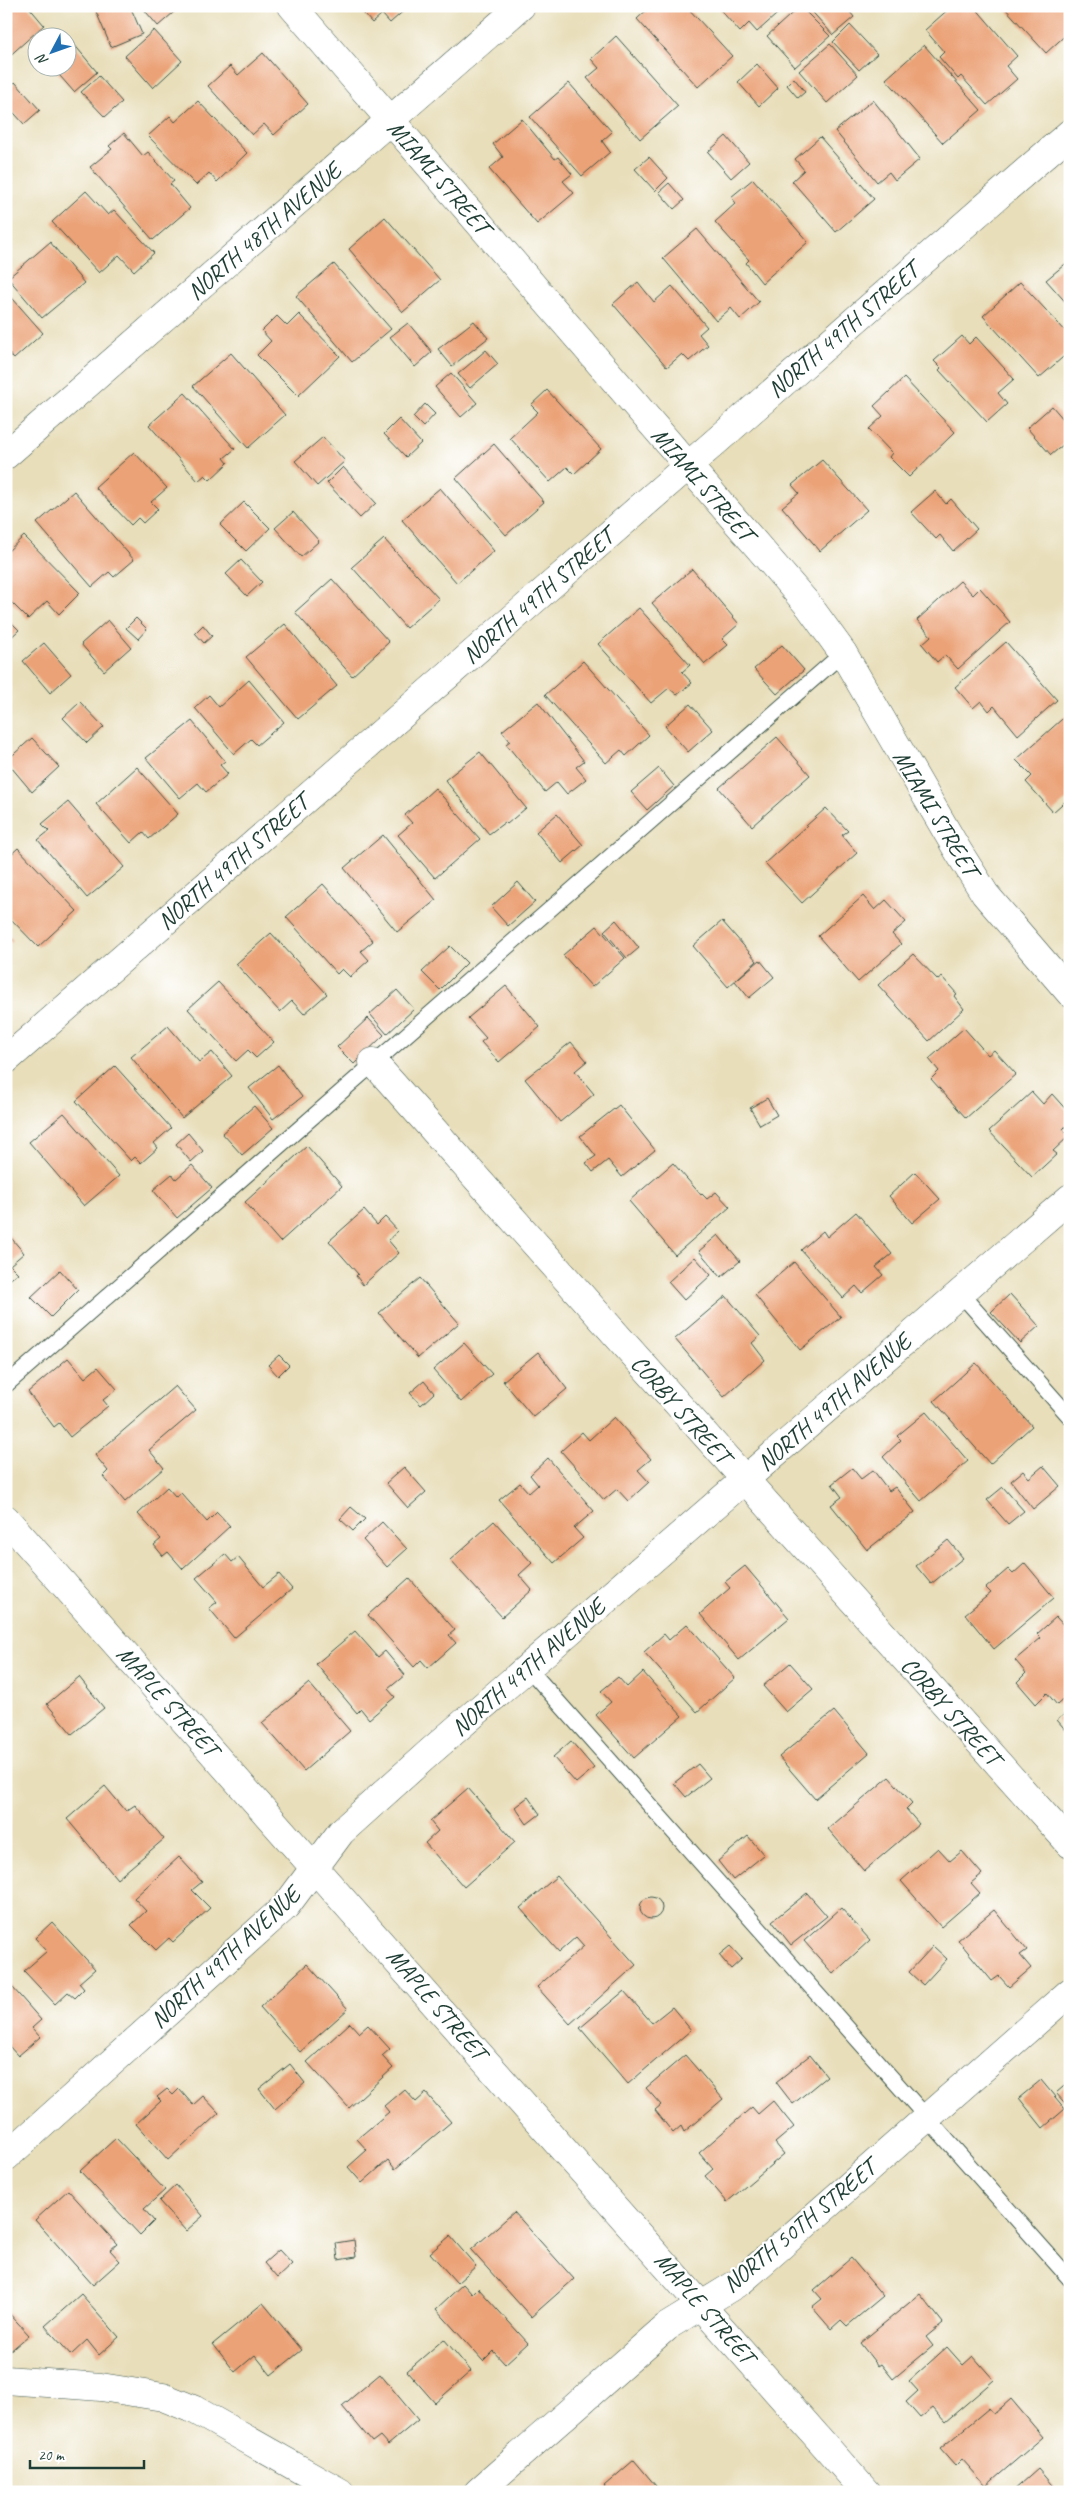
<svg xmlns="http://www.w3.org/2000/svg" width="1076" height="2498" viewBox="0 0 1076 2498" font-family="Caveat,sans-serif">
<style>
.building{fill:#eba277}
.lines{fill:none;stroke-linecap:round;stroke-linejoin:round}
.lane-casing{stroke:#3d5548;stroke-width:17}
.street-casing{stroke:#3d5548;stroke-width:29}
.lane{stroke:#fff;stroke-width:15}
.street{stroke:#fff;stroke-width:28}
.labels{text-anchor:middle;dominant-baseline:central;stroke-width:4.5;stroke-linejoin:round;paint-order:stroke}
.street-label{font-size:24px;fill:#1f3d34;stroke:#fff}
</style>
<rect width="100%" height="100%" fill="#fff"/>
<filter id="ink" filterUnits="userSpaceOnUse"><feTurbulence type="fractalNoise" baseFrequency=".02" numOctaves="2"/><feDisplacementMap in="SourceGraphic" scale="10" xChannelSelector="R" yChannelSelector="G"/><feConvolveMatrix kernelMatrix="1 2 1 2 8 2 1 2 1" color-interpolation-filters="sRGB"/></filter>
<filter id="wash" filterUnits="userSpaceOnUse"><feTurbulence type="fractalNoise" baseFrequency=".0096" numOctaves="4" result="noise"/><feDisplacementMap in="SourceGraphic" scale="20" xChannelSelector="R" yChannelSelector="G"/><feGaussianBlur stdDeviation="1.12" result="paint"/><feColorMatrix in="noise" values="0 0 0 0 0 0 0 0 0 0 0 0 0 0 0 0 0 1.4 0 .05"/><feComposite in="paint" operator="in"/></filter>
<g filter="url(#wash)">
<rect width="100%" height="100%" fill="#e8deba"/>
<g id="blocks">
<!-- building -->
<path class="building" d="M6 6H28L44 25 6 59Z
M102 6H130L142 34 111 47 95 9Z
M141 6H181L158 26Z
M357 6H409L390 23 382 14 372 23Z
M651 6H686L732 56 698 87 637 19Z
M717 6H786L757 32 749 23 740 32Z
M800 6 830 36 795 67 767 36Z
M807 6H845L854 17 833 35Z
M952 6H974L1017 56 1006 66 1017 79 987 105 961 76 958 79 939 57 944 52 925 30Z
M1003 6H1070V31L1046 53Z
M850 25 877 54 859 70 833 42Z
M154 30 182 61 153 88 125 56Z
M616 36 678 106 640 139 587 78 599 68 591 59Z
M68 37 97 72 74 92 53 68H68Z
M830 44 858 75 827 103 799 71Z
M924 45 981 110 943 143 886 79Z
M263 53 308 104 274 135 264 124 252 135 208 86 230 66 238 75Z
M757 64 778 88 759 106 738 82Z
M99 76 122 102 105 117 81 92Z
M794 78 805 92 798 98 787 85Z
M15 82 40 110 24 124 6 104V91Z
M569 83 612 132 602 141 610 152 582 176 530 117Z
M873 100 920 159 895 180 889 172 877 182 835 131Z
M198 101 247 153 217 182 209 173 196 185 148 136 170 116 175 122Z
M522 119 555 159 558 157 572 174 563 181 574 193 537 224 489 169 503 157 493 144Z
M124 133 143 156 148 152 174 181 170 184 190 208 153 240 90 167 112 149 109 146Z
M726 136 749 162 731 178 708 152Z
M820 137 874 199 836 232 792 181 804 170 795 159Z
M649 157 668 178 655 191 635 169Z
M753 179 808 242 762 283 746 263 749 260 715 222 736 203 731 197Z
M669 183 684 200 674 209 659 192Z
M86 191 108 215 114 210 154 253 134 271 119 255 99 273 52 222Z
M385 217 440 280 403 312 349 249Z
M697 229 759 302 740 319 731 308 716 321 663 258Z
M50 242 84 283 42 318 8 278Z
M1070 260V307L1046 280Z
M334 264 391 329 352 362 296 296Z
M638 282 654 302 672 286 707 327 699 334 708 345 689 361 682 354 667 367 613 304Z
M1020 282 1070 336V351L1039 378 983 316Z
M6 291 43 333 14 359 6 350Z
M299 314 340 356 298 396 257 355 271 341 262 331 277 316 287 326Z
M474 321 488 338 452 366 438 349Z
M408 323 432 352 415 367 390 337Z
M962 336 969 344 976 337 1014 379 998 393 1007 404 987 422 939 370 941 368 934 361Z
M486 350 498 364 470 388 458 374Z
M231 353 285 415 248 448 193 386Z
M451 373 477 403 461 417 435 387Z
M904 378 955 432 909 477 889 457 892 453 869 429 883 416 874 406Z
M547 390 601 449 574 474 567 467 550 482 510 438 538 412 531 405Z
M185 393 235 449 224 458 228 463 210 480 205 475 198 481 149 425Z
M425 404 435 414 423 427 413 417Z
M1052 406 1070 427V439L1051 455 1027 428Z
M399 419 421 443 406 457 384 434Z
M323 437 345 461 317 486 295 461Z
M494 444 544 502 506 535 456 478Z
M134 452 167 488 151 502 158 509 143 523 138 518 131 525 95 487Z
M822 460 867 510 820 551 782 507 799 493 792 485Z
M343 467 376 503 360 518 327 483Z
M440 488 494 551 457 583 402 520Z
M74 491 134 560 114 577 109 572 92 587 37 523Z
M935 491 946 504 951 499 977 529 953 551 940 535 936 539 911 512Z
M244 502 270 528 246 551 220 525Z
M293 512 319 541 301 557 275 528Z
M24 536 80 593 59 614 47 601 28 619 6 597V553Z
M384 539 439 599 406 628 352 567Z
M241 560 262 582 247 596 226 574Z
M692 569 739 624 722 639 728 645 705 664 652 603Z
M332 579 389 642 352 676 295 612Z
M960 581 973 595 980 588 1010 622 958 669 945 655 937 662 922 644 931 636 917 620Z
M639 608 690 665 682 672 692 683 677 695 669 688 651 703 598 644Z
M6 617 19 630 6 642Z
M136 618 147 629 138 639 126 628Z
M108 620 131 647 104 671 81 644Z
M285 624 337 686 298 719 246 657Z
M203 625 212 636 204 643 195 633Z
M1006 642 1057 700 1018 735 994 706 989 711 981 701 973 708 955 687Z
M44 643 71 674 50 693 23 661Z
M782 645 804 670 777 694 754 669Z
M583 661 649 735 626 756 621 750 606 763 545 695Z
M249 680 284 722 257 745 251 739 234 754 195 708 209 695 219 707Z
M80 702 104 727 87 743 63 718Z
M538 702 584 761 576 767 586 779 567 794 557 782 545 792 506 744 510 741 502 731Z
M690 704 713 730 688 752 665 726Z
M1070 712V797L1053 812 1026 782 1032 776 1016 760Z
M192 721 225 761 220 765 228 774 206 792 198 783 180 798 146 758Z
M777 737 810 775 752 826 719 788Z
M32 738 59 767 32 792 6 761Z
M480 752 526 808 507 824 505 822 489 834 445 780Z
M137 767 178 814 149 839 143 832 131 843 96 804Z
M659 768 674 786 647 810 631 792Z
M435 788 480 839 435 878 398 835 412 823 405 815Z
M68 802 124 867 87 898 38 840 49 831 42 824Z
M826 808 848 831 842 835 857 853 802 903 765 863Z
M557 814 583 845 562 863 536 832Z
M383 835 436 900 397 932 344 868Z
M18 848 77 911 38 947 6 914V859Z
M518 882 535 902 508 926 491 907Z
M323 884 373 941 361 951 369 960 350 977 342 969 337 974 286 917Z
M863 896 875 910 886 900 906 922 892 934 901 944 858 982 818 936Z
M616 920 639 948 627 958 604 931Z
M722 921 757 961 728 987 693 946Z
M597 926 625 958 592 987 563 955Z
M6 933 13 940 6 946Z
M271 933 327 994 304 1014 292 1001 280 1012 236 964Z
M450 946 467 963 440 990 422 972Z
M913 954 938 980 942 977 957 994 954 996 964 1009 929 1041 878 985Z
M760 960 774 977 749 998 735 981Z
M218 982 274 1042 256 1058 248 1050 236 1061 188 1009Z
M506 986 540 1027 499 1062 481 1042 486 1038 468 1018Z
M397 990 414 1009 387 1034 370 1014Z
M368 1018 384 1035 354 1064 337 1047Z
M168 1026 199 1062 212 1052 232 1076 182 1118 131 1057Z
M964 1028 988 1055 994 1050 1016 1074 966 1118 931 1079 939 1071 929 1059Z
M571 1042 587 1061 575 1071 594 1094 560 1122 525 1079Z
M278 1065 302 1097 273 1119 249 1088Z
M115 1066 171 1128 154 1143 158 1148 141 1163 135 1157 131 1161 76 1101Z
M1032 1092 1043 1104 1052 1094 1070 1114V1122L1063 1129 1069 1136 1053 1151 1057 1154 1032 1177 989 1131Z
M767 1098 777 1115 760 1125 750 1108Z
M619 1105 655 1150 622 1177 608 1160 593 1172 586 1163 596 1156 580 1136Z
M254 1106 273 1128 242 1155 222 1133Z
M64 1113 119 1176 84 1206 29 1142Z
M188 1133 203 1151 191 1162 176 1144Z
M307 1146 342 1186 280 1242 245 1202Z
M673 1163 701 1195 702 1194 707 1199 716 1192 730 1207 675 1255 629 1201Z
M192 1165 212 1188 177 1218 153 1190 172 1174 176 1179Z
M915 1172 940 1199 912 1223 889 1196Z
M364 1210 377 1225 385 1217 398 1231 388 1240 399 1253 363 1285 356 1276 358 1274 329 1241Z
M856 1212 892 1254 876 1267 883 1275 862 1293 856 1286 843 1298 801 1250 823 1231 827 1237Z
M6 1232 24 1253 10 1265 18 1273 7 1282Z
M718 1235 740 1261 721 1277 699 1251Z
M695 1257 711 1275 684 1300 668 1282Z
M794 1262 841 1317 800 1350 755 1295Z
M60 1270 78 1290 51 1317 31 1297Z
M420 1278 459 1323 418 1358 379 1313Z
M1010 1294 1039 1326 1020 1343 991 1312Z
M726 1296 760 1336 752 1343 765 1360 724 1397 675 1339Z
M464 1343 492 1374 461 1402 433 1370Z
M538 1352 567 1389 533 1417 503 1381Z
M279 1355 289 1365 278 1376 268 1365Z
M68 1358 85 1378 98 1367 117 1389 103 1400 108 1406 70 1437 59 1423 54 1427 28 1392Z
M976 1363 1032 1426 990 1464 934 1401Z
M424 1381 434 1393 421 1405 410 1393Z
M175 1386 196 1410 149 1450 164 1468 125 1502 103 1476 108 1471 95 1455Z
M926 1412 968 1461 921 1501 883 1457 901 1440 897 1436Z
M614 1417 651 1459 638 1470 649 1482 628 1501 617 1489 604 1500 561 1451 582 1432 589 1440Z
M548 1458 594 1511 574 1528 583 1538 554 1563 499 1500 520 1483 529 1493 538 1485 530 1475Z
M1043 1466 1060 1486 1033 1509 1011 1481 1023 1471 1029 1478Z
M404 1467 426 1492 408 1508 386 1483Z
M852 1468 861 1479 873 1470 889 1491 895 1487 915 1512 867 1550 831 1505 842 1497 832 1484Z
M167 1487 176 1497 181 1493 207 1522 217 1512 230 1526 183 1569 168 1552 163 1556 154 1545 161 1539 138 1514Z
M1003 1487 1024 1511 1008 1524 987 1500Z
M351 1507 365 1519 353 1531 340 1519Z
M494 1521 532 1563 519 1575 532 1590 502 1617 450 1560Z
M382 1522 407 1549 387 1567 363 1540Z
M948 1540 963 1558 931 1584 916 1566Z
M225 1554 232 1562 238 1557 263 1587 279 1574 292 1589 234 1638 209 1608 217 1602 196 1578Z
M1025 1563 1054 1598 994 1649 965 1614 991 1593 986 1588 1008 1569 1013 1574Z
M745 1566 789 1618 739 1660 700 1614 730 1588 725 1582Z
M409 1578 455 1630 449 1635 456 1643 428 1668 421 1660 414 1667 368 1615Z
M1056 1617 1070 1632V1693L1057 1705 1047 1693 1036 1704 1017 1682 1026 1673 1015 1660 1041 1638 1037 1634Z
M687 1624 735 1678 697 1712 644 1652 664 1634 669 1640Z
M355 1631 378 1657 385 1651 405 1675 388 1689 395 1697 369 1719 361 1709 357 1713 316 1664Z
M790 1663 813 1689 786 1712 763 1686Z
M643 1672 682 1716 634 1758 596 1715 611 1702 601 1691 618 1677 627 1687Z
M79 1677 104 1708 72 1734 47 1704Z
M309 1683 350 1731 304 1771 262 1723Z
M1070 1710V1735L1057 1720Z
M834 1711 869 1753 815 1799 779 1757Z
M571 1741 594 1768 576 1783 553 1757Z
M698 1764 710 1778 686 1797 674 1783Z
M889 1777 912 1803 906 1809 919 1824 864 1871 828 1829Z
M105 1786 126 1811 135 1805 164 1839 117 1879 67 1819Z
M468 1788 515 1842 464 1887 425 1843 438 1831 430 1821Z
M528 1797 540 1814 527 1824 515 1807Z
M748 1836 764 1855 733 1880 718 1861Z
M938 1848 950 1861 962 1851 982 1874 971 1883 980 1893 941 1927 901 1881Z
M179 1857 202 1882 192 1890 210 1908 173 1942 169 1938 156 1950 131 1925 146 1911 134 1898Z
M557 1876 636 1965 570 2024 537 1987 584 1946 576 1937 559 1952 520 1908Z
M807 1893 827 1916 791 1945 772 1921Z
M640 1908a11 11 0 1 1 22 0a11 11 0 1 1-22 0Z
M841 1908 870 1940 833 1974 804 1941Z
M994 1910 1027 1950 1020 1955 1031 1968 1009 1987 999 1976 992 1981 958 1940Z
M52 1922 95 1969 79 1983 84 1989 75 1998 68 1992 55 2004 24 1971 47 1951 35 1938Z
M730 1946 742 1959 731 1969 719 1955Z
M933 1946 947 1959 923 1985 909 1972Z
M307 1964 348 2009 300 2052 260 2007Z
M6 1980 41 2020 32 2028 40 2037 18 2056 9 2046 6 2048Z
M624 1991 652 2023 672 2007 691 2030 628 2084 580 2028Z
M350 2023 359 2033 368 2025 390 2049 382 2056 393 2068 349 2108 307 2062Z
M685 2055 723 2099 684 2132 681 2126 673 2133 655 2110 661 2105 646 2088Z
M810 2055 827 2076 793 2104 776 2082Z
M290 2064 305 2083 275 2109 259 2089Z
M1041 2080 1065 2109 1043 2128 1019 2098Z
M1070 2081V2109L1056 2093Z
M167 2089 173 2095 179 2089 193 2105 203 2096 219 2113 168 2160 136 2124 161 2101 157 2097Z
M404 2089 416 2102 426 2093 451 2122 395 2169 388 2160 362 2183 348 2167 367 2150 357 2139 389 2112 384 2106Z
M773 2101 794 2127 775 2143 784 2154 727 2202 705 2176 713 2169 699 2153 752 2107 758 2114Z
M116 2138 165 2190 144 2209 154 2221 140 2235 80 2171Z
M176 2185 203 2216 186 2231 159 2201Z
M68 2190 117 2244 110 2250 120 2261 93 2285 35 2220Z
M514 2212 574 2279 531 2317 471 2250Z
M450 2236 476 2266 457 2283 430 2253Z
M354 2240 356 2257 338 2260 336 2243Z
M279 2250 292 2264 277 2278 264 2263Z
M851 2258 883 2296 847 2326 841 2320 831 2329 812 2307 822 2299 814 2290Z
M463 2284 472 2294 478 2288 528 2343 505 2364 493 2351 483 2361 436 2309Z
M81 2294 119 2337 99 2355 87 2340 71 2355 45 2326Z
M920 2294 943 2323 926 2337 933 2346 893 2379 881 2364 878 2366 860 2343Z
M263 2303 302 2350 271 2375 255 2355 235 2372 213 2344Z
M6 2310 29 2335 8 2353 6 2350Z
M444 2339 471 2371 435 2403 407 2371Z
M947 2347 963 2365 973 2356 994 2380 945 2422 933 2408 920 2418 906 2402 918 2391 909 2381Z
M380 2374 418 2420 388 2445 380 2436 372 2442 342 2406Z
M1011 2399 1043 2437 986 2486 962 2459 955 2466 940 2449 989 2408 994 2414Z
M634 2460 661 2492H609L604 2486Z
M1038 2469 1058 2492H1012Z"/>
</g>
</g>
<g filter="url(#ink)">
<use href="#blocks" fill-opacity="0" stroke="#3d5548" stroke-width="1"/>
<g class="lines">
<defs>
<path id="lane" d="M960 1293 1070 1417
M6 1385 843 653
M528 1668 1070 2279"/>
<path id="street" d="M292 6 809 606 843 653 958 851 985 894 1070 993
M6 455 521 6
M6 1060 1070 133
M373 1062 1070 1844
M6 1519 866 2492
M6 2157 286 1906 341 1832 430 1752 1070 1198
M6 2380 101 2387 163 2397 195 2410 340 2492
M478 2492 666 2327 741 2281 1070 1992"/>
</defs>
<!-- lane casing -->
<use href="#lane" class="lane-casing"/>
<!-- street casing -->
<use href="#street" class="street-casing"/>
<!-- lane -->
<use href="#lane" class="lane"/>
<!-- street -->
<use href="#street" class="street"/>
</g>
</g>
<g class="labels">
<!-- street labels -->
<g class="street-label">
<text transform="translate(439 177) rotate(49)">MIAMI STREET</text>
<text transform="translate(264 231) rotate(-41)">NORTH 48TH AVENUE</text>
<text transform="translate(843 330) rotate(-41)">NORTH 49TH STREET</text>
<text transform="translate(703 484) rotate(49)">MIAMI STREET</text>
<text transform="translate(538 596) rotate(-41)">NORTH 49TH STREET</text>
<text transform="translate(936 813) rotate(59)">MIAMI STREET</text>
<text transform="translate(233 862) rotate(-41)">NORTH 49TH STREET</text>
<text transform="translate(834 1402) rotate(-41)">NORTH 49TH AVENUE</text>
<text transform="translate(681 1409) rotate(48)">CORBY STREET</text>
<text transform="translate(528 1667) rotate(-41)">NORTH 49TH AVENUE</text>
<text transform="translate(168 1701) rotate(48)">MAPLE STREET</text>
<text transform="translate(951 1711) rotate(48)">CORBY STREET</text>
<text transform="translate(225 1957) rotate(-43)">NORTH 49TH AVENUE</text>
<text transform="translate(437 2004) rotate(49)">MAPLE STREET</text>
<text transform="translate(799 2226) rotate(-40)">NORTH 50TH STREET</text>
<text transform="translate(705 2308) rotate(49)">MAPLE STREET</text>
</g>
</g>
<!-- margin -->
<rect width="1076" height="2498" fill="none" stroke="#fff" stroke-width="25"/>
<!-- north arrow -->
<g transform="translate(52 52) rotate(229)"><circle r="24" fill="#ffffff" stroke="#a5b1ae"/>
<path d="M0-4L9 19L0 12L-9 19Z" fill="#1f6fb2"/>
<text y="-8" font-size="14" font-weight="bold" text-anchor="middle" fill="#1f3d34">N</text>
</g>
<!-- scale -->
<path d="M30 2460v8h114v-8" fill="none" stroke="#1f3d34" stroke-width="2.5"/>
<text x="38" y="2460" font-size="15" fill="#1f3d34" stroke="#ffffff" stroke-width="4" paint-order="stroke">20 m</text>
</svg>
